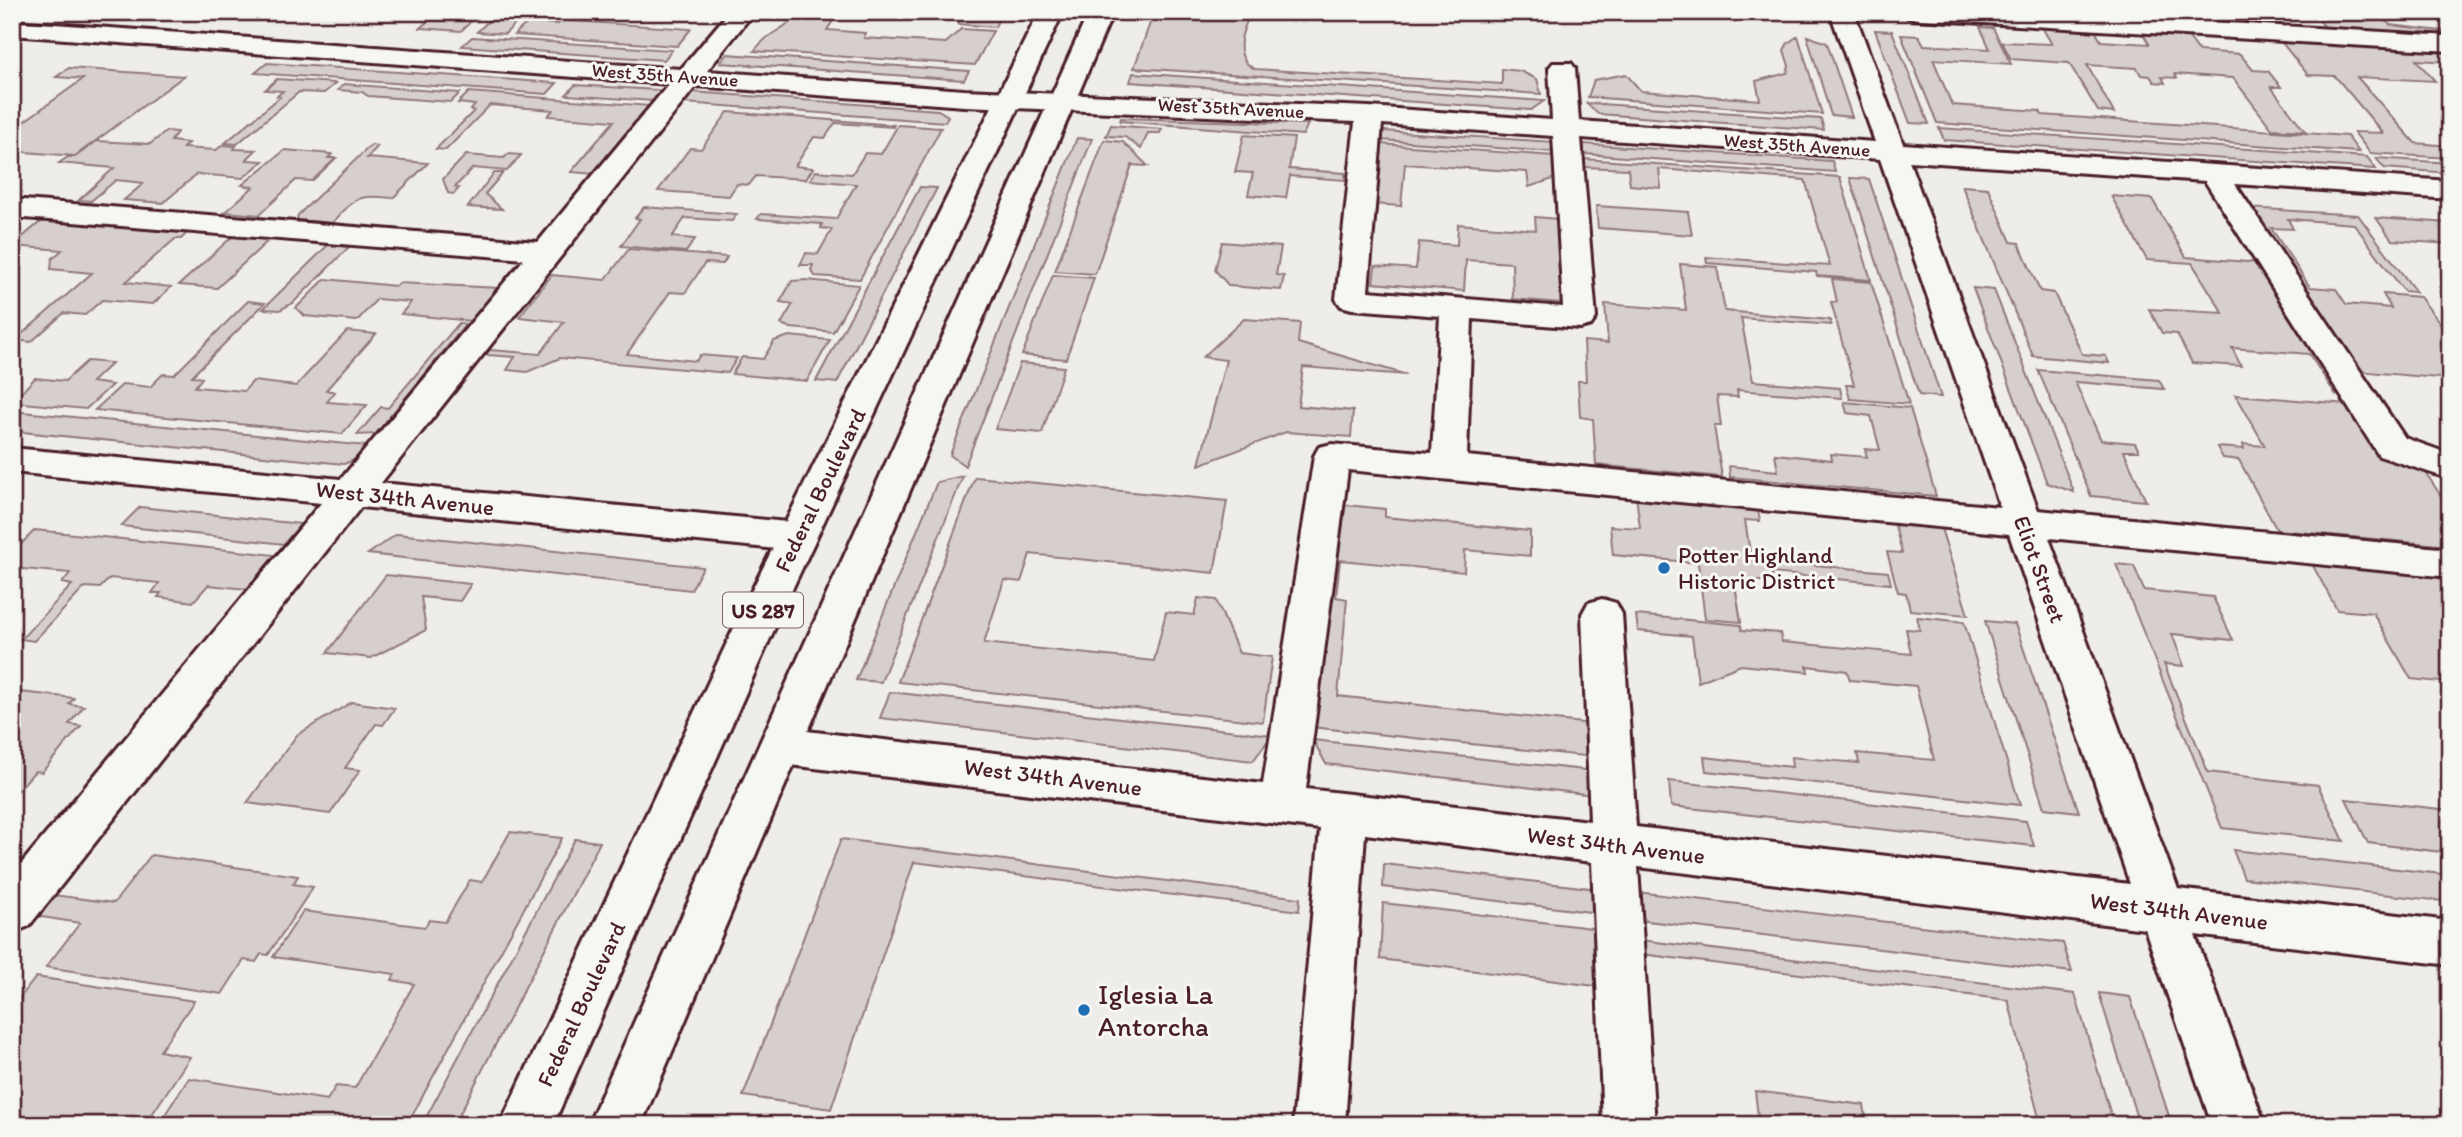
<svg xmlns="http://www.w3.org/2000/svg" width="2462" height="1137" viewBox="0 0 2462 1137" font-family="Itim,sans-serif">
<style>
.green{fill:#d7cfce;stroke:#90777c;stroke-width:2}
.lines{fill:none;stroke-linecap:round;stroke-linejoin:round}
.minor-casing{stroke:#4a1f2b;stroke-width:6}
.major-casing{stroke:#4a1f2b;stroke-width:6}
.minor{fill:#f6f6f2;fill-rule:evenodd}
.major{fill:#f6f6f2;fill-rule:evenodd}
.poi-dot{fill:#1f6fb2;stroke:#f6f6f2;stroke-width:2.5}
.labels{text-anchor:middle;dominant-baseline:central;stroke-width:6;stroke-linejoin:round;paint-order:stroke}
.far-street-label{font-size:19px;fill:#4a1f2b;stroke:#f6f6f2}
.shield{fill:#f6f6f2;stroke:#7e6067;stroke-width:2}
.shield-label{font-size:21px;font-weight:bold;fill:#4a1f2b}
.street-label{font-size:23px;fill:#4a1f2b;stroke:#f6f6f2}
.poi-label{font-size:23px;fill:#4a1f2b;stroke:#f6f6f2;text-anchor:start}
.near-poi-label{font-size:28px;fill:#4a1f2b;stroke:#f6f6f2;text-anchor:start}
</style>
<rect width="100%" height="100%" fill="#efedea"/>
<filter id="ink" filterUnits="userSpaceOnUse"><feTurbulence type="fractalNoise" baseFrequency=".0143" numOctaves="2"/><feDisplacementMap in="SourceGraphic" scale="14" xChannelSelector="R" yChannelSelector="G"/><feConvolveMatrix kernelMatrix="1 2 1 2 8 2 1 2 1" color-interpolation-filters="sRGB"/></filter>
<g filter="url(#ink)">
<!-- green -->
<path class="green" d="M438 12 479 14 461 31 420 28Z
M498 12H515L511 17 521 18 505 34 477 32Z
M570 12H579L572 21 691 29 677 46 514 35 528 22 558 24Z
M799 12H839L827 30 865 33 864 38 946 43 961 29 993 31 975 65 754 51C771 29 784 32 799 12Z
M929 12H1002L995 27 958 24 961 18 951 17 952 14Z
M1154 12H1252C1241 30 1232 58 1255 69L1502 84V69L1520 71 1537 79 1541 94 1134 68Z
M2312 12H2378L2390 25 2450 32V39L2329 32Z
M2039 23 2092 26 2101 41 2149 44 2141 30 2185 32 2199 51 2240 54 2253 70 2268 71 2281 87H2271L2305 131 2272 129 2233 78 2175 74 2177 78 2162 77 2165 83 2154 82 2150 76 2141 75 2137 68 2087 65 2114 113 2098 111 2069 63 2011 59 2002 42 2052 44Z
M1980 27 1993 28 2011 64 1933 59 1952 105 2040 111 2042 115 2347 136 2359 152 1937 123 1901 35 1919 36 1924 45 1990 49Z
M1875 30 1892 31 1929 124 1910 123Z
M1798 36 1822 114 1588 97 1594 80 1626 74 1641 91 1760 100 1756 81 1787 73 1789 66 1784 50 1788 43Z
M1807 36 1827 43 1852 117 1831 115Z
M472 37 672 50 664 60 462 46Z
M2278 38 2450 48V62L2416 60 2435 81 2357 77 2415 143 2450 146V158L2370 153 2354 132 2383 133 2335 76 2308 75Z
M727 54 969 71 964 80 720 63Z
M267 63 557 83 547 94 255 73Z
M69 68 184 76 75 156 12 151V130L83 79 56 77Z
M1133 73 1544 101 1531 110 1130 82Z
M277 79 336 83 324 93 299 92 237 144 225 143 280 97 277 96 283 91 265 90Z
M344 84 460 93 451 102 368 96 362 92 338 90Z
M575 85 657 90 660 93 653 101 566 95Z
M469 92 651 106 594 174 571 172 614 121 548 116 553 110 490 105 446 150 436 149 474 111 471 110 475 105 458 103Z
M692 92 938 110 948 116 945 122 683 103Z
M1586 103 1821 119 1824 130 1598 114Z
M728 112 894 125 893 127 835 123 825 138 814 137 795 166 813 168 806 179 756 176 749 185 737 184 729 196 658 191 690 148 701 149Z
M1121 118 1308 124 1303 135 1120 121Z
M898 125 941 128 860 279 815 276 811 270 813 265H800L806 253 818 254 832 229 821 228 822 224 757 219 761 214 836 219 856 184 810 180 816 171 852 174 865 153 881 154Z
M1111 125 1162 129 1160 133H1148L1141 149 1125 137 1106 136Z
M1939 128 2367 157 2376 169 1944 140Z
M167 131 177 132 171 141 188 143 183 148 216 150 223 145 236 146 234 149 256 150 246 160 263 161 243 178 197 174 163 203 124 200 144 183 116 180 91 201 79 200 114 168 59 163 68 157H75L97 141 150 144Z
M1383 131 1553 142 1554 152 1381 140Z
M1244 135 1294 138 1289 169 1345 173V180L1290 176 1286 198 1248 195 1253 173 1235 172Z
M1077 138 1092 139 965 466 950 455Z
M1104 140 1123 142 1148 166 1132 165 1095 274 1055 271Z
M1380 144 1555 156 1556 178 1529 187 1527 172 1405 164 1401 206 1373 204Z
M1583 144 1832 161 1835 172 1584 154Z
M371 145 378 146 367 158 428 163 393 198C356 195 358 196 332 223L297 220 298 215Z
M285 150 332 154 328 158H336L312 181 296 180 259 215 225 212 253 187 242 185Z
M508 154 521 155 507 171 473 168 455 187 459 188 454 194 448 193 443 179 466 155 504 158Z
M2376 158 2450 163V173L2384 168Z
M1584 159 1840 177 1871 280 1817 276 1816 272 1707 263 1706 257 1830 266 1805 180 1659 169 1661 188 1630 185 1628 169 1585 167Z
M494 173H503L485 194 502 209 468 207Z
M1850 178 1869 179 1941 397 1919 395Z
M1962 186 1988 188 2011 242 2019 243 2040 291 2054 293 2082 354 2106 356 2109 363 2033 356Z
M920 187 937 188 837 383 816 381Z
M2111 196 2152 199 2186 257 2260 263 2347 396 2336 395 2309 354 2232 348 2241 366 2192 363 2177 334 2162 333 2149 309 2223 313 2192 263 2147 260Z
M1596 206 1688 212 1692 235 1598 228Z
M644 207 737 214 732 221 685 218 672 237 695 239 686 252 621 246 640 219 635 218Z
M2248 208 2358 215 2416 292 2404 291 2354 224 2288 219 2293 229 2271 228 2310 287 2336 289 2346 304 2391 308 2383 294 2420 297 2450 336V379L2356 371Z
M1535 217 1557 219 1561 303 1513 299 1512 263 1466 260 1464 291 1373 283 1375 266 1416 269 1419 242 1457 245 1458 224 1536 230Z
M2376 218 2450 223V244L2392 240Z
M51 219 190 230 181 239H175L126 282 171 287 153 304 102 300 85 315 64 313 31 342 15 340 92 273 51 269 52 259 62 250 12 246 39 223Z
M234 235 271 238 217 288 179 285Z
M1222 242 1281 247 1276 275 1284 276 1281 290 1229 286 1215 270Z
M328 245 349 247 293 303 280 310 263 309Z
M629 249 727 257 723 264 705 263 685 293 670 292 627 354 696 361 700 355 737 358 728 373 560 358 527 372 507 370 515 357 486 355 490 350 540 354 564 322 519 317 552 275 605 280Z
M1680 264 1717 267 1725 311 1830 320 1831 325 1741 318 1753 381 1840 388 1842 398 1737 390 1738 397 1717 396 1721 426H1714L1722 477 1596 465 1593 419 1580 417 1578 381H1586L1584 341 1608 343 1605 304 1686 310Z
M1053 275 1094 278 1066 359 1022 355Z
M325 279 396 286 399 283 499 288 471 321 401 314 411 302 377 299 357 321 305 316 296 308Z
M1832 279 1871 282 1909 404 1850 399 1846 385H1854L1831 302H1837Z
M806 280 859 285 833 332 791 328 781 324 793 304 780 302 792 281Z
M1973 288 1994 290 2074 492 2047 483Z
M248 301 265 303 192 376 202 378 195 387 244 391 253 381 296 386 347 331 376 334 326 390 335 392 327 402 367 405 342 434 95 410 123 384 150 387 163 374 174 375Z
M1244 319 1300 323 1298 343 1407 375 1303 367 1298 406 1353 411 1351 437 1286 432 1199 465 1226 360 1203 357Z
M459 323 466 324 376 434 357 435 381 407 388 408Z
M789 336 830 340 807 381 732 374 742 357 763 359 774 341Z
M87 361 112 363 92 382 112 385 86 409 12 402 35 378 65 381Z
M1020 363 1064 367 1042 433 995 429Z
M2038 370 2159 380 2164 389 2075 382 2101 440 2135 443 2139 451H2124L2146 501 2091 496Z
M2236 395 2347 404 2377 450 2426 473 2450 510V546L2277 530 2239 460 2223 458 2217 447 2244 449 2243 444 2265 446Z
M1844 402 1910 408 1936 496 1730 477 1729 466 1778 471 1775 454 1832 460 1831 454 1867 457 1865 449 1880 450 1871 416 1847 413Z
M12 411 367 446 354 460 344 464 12 431Z
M963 476 881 682 856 680 937 482Z
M975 477 1227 501 1214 573 1030 554 1021 582 1004 580 984 643 1154 661 1166 612 1194 615 1198 598 1216 600 1239 653 1272 657 1263 722 898 682Z
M1636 495 1757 505 1760 521 1745 520 1751 559 1888 572 1891 584 1772 573 1773 582 1734 579 1741 622 1705 619 1698 563 1613 555 1610 526 1640 528Z
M1336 504 1385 509V517L1530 531V556L1465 550 1464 572 1340 560 1336 597 1347 599 1338 696 1591 724 1593 757 1311 727Z
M140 507 301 524 284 544 121 526Z
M1893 518 1939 522 1968 615 1910 610 1906 593 1898 592 1887 552 1902 553Z
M35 530 275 555 247 589 208 585 193 602 158 597 161 593H152L159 583 110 578 100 588 85 587 34 641 21 639 72 585 62 583 70 573 12 568V553Z
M397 534 703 567 691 590 368 554Z
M2116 564 2134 566 2144 590 2213 597 2233 640 2172 634 2184 666 2164 664 2208 772 2318 785 2344 841 2222 828Z
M2312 564 2444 575 2450 584V683L2411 679 2373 613 2337 610Z
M386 575 471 584 460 601 421 597 426 630 371 658 327 653Z
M1636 615 1741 625 1742 630 1780 633 1782 642 1911 654 1906 629 1920 630 1917 617 1964 622 2020 805 1706 771 1704 757 1792 767 1791 757 1859 763 1857 753 1934 760 1916 686 1850 680 1847 671 1807 666 1808 672 1741 665 1698 682 1692 636 1638 631Z
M1985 621 2015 624 2079 812 2044 808Z
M12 691 74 698 69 704 84 706 69 724 81 726 42 772 35 771 12 797Z
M890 692 1272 735 1253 761 880 718Z
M352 702 395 708 383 725 376 724 345 768 360 770 330 814 247 803 297 735Z
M1313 740 1593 771 1594 795 1326 764Z
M1669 781 2026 821 2034 846 1671 806Z
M2346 799 2450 810V853L2368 843Z
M510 832 562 838 407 1125H158L189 1078 327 1100 336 1086 355 1088 414 984 392 980 395 974 273 957 303 911 425 927 429 920 445 922 470 880 482 882Z
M575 839 600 842 454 1125H422Z
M841 839 1300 898 1299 911 914 862 831 1109 743 1096Z
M2233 850 2450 875V902L2244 878Z
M151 855 298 876 293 884 313 887 268 955 261 954 256 962 244 960 222 994 46 967 80 923 29 915 46 894 114 903Z
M1384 864 1598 889 1599 913 1383 887Z
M1637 892 2063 943 2072 972 1639 920Z
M1383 903 1600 929 1604 987 1380 959Z
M1640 940 2075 994 2114 1125H2041L2008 1000 1641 954Z
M36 977 194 1001 160 1051 190 1057 145 1125H58L12 1117V1008Z
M2099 993 2130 997 2172 1125H2139Z
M1755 1091 1864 1105 1867 1125H1759Z"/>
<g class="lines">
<defs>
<path id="minor" d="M729 12H754L707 71 964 90 1369 107 1552 120 1549 68 1553 63H1571L1575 68 1579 121 1875 142 1830 12H1854L1903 144 2450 181V199L2235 184 2405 438 2450 454V479L2379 456 2205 181 1909 161 2038 510 2450 549V577L2049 538 2178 889 2450 921V965L2195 935 2265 1125H2212L2145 929 1638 867 1655 1125H1603L1592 862 1365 834 1345 1125H1293L1320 829 781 764 766 759 759 746 766 733 781 728 1263 784 1314 456 1319 447 1332 444 1432 453 1440 316 1352 309 1341 306 1336 299 1355 122 964 106 696 86 381 483 797 523 810 527 816 537 810 547 797 551 361 507 29 926 12 933V875L321 503 12 472V448L341 479 524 259 12 217V199L538 242 669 84 12 35V21L681 69ZM1382 124 1553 136 1563 307 1368 291ZM1581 138 1880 159 2000 507 1467 456 1472 319 1580 328 1591 325 1596 318ZM1348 470 2009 534 2130 884 1636 827 1622 614 1616 603 1602 599 1588 603 1582 614 1590 821 1306 789Z
M1905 12H2043L2450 36V51L1917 19 1908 17Z"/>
<path id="major" d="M1039 12H1063L789 596 553 1125H500L749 596Z
M1089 12H1113L641 1125H588Z"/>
</defs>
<!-- minor casing -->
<use href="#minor" class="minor-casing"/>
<!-- major casing -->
<use href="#major" class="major-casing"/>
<!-- minor -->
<use href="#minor" class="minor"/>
<!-- major -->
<use href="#major" class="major"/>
</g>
</g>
<!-- markers -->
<g class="poi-dot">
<circle cx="1664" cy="568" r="7"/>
<circle cx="1084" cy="1010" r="7"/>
</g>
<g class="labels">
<!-- far-street labels -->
<g class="far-street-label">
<text transform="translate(665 75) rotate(4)">West 35th Avenue</text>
<text transform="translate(1231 108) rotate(3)">West 35th Avenue</text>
<text transform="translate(1797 145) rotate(4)">West 35th Avenue</text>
</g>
<!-- shield labels -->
<rect class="shield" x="723" y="592.5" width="80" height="35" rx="5"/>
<g class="shield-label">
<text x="763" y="610">US 287</text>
</g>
<!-- street labels -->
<g class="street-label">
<text transform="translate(820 490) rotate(-64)">Federal Boulevard</text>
<text transform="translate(405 498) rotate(6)">West 34th Avenue</text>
<text transform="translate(2040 569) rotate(70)">Eliot Street</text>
<text transform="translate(1053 777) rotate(7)">West 34th Avenue</text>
<text transform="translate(1616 845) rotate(7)">West 34th Avenue</text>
<text transform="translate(2179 911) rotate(7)">West 34th Avenue</text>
<text transform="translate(581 1004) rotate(-65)">Federal Boulevard</text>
</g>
<!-- poi labels -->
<g class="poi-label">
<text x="1678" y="555">Potter Highland<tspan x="1678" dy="26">Historic District</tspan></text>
</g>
<!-- near-poi labels -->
<g class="near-poi-label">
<text x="1098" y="994">Iglesia La<tspan x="1098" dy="32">Antorcha</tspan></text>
</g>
</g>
<!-- margin -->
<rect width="2462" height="1137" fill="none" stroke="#f6f6f2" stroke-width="42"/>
<rect x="21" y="21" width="2420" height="1095" fill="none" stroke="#4a1f2b" stroke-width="2.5" filter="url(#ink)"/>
</svg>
